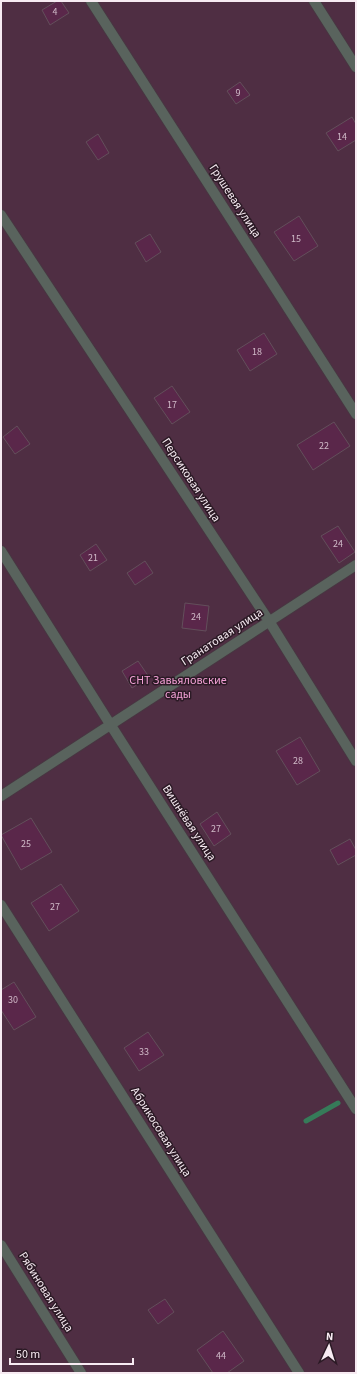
<svg xmlns="http://www.w3.org/2000/svg" width="357" height="1374" viewBox="0 0 357 1374" font-family="'Source Sans 3',sans-serif">
<style>
.green{fill:#4f2e43}
.lines{fill:none;stroke-linecap:round;stroke-linejoin:round}
.stream{stroke:#367b59;stroke-width:5}
.building{fill:#5a274a;stroke:#634f5b}
.minor-casing{stroke:#483742;stroke-width:12}
.minor{stroke:#59635d;stroke-width:10}
.labels{text-anchor:middle;dominant-baseline:central;stroke-width:3;stroke-linejoin:round;paint-order:stroke}
.number-label{font-size:10px;fill:#d0bac8}
.street-label{font-size:12px;fill:#f7ebf2;stroke:#2b1a25}
.park-label{font-size:12px;fill:#f2a0d5;stroke:#2b1a25}
</style>
<rect width="100%" height="100%" fill="#2b1a25"/>
<!-- green -->
<path class="green" d="M1 1H356V1373H1Z"/>
<g class="lines">
<!-- stream -->
<path class="stream" d="M306 1121 338 1103"/>
</g>
<!-- building -->
<path class="building" d="M57 1H61L69 13 50 25 42 10Z
M240 82 250 95 236 104 227 91Z
M352 117 356 124V140L338 151 326 133Z
M98 134 109 153 98 160 86 142Z
M299 216 318 246 294 261 274 232Z
M150 234 161 252 146 262 135 243Z
M264 333 277 354 250 371 237 350Z
M172 386 190 412 172 424 154 398Z
M334 422 350 446 313 470 297 445Z
M17 426 30 444 15 454 3 437Z
M338 526 355 552 339 563 321 536Z
M96 544 107 560 90 571 80 555Z
M145 561 153 573 135 585 127 573Z
M185 603 209 606 206 631 182 628Z
M138 661 149 677 132 688 122 671Z
M300 737 320 771 297 785 276 751Z
M217 812 231 834 214 846 200 824Z
M31 818 52 852 21 870 1 835Z
M350 839 356 850V855L338 865 330 850Z
M61 884 79 911 49 931 31 903Z
M14 982 36 1017 14 1030 1 1010V990Z
M148 1032 164 1055 139 1071 124 1048Z
M165 1299 174 1312 158 1324 148 1310Z
M223 1331 244 1361 227 1373H213L197 1350Z"/>
<g class="lines">
<defs>
<path id="minor" d="M91 1 356 414
M314 1 356 67
M1 215 269 621 356 761
M1 551 110 724 356 1109
M1 796 356 565
M1 905 299 1373
M1 1245 81 1373"/>
</defs>
<!-- minor casing -->
<use href="#minor" class="minor-casing"/>
<!-- minor -->
<use href="#minor" class="minor"/>
</g>
<g class="labels">
<!-- number labels -->
<g class="number-label">
<text x="55" y="12">4</text>
<text x="238" y="93">9</text>
<text x="342" y="137">14</text>
<text x="296" y="239">15</text>
<text x="257" y="352">18</text>
<text x="172" y="405">17</text>
<text x="324" y="446">22</text>
<text x="338" y="544">24</text>
<text x="93" y="558">21</text>
<text x="196" y="617">24</text>
<text x="298" y="761">28</text>
<text x="216" y="829">27</text>
<text x="26" y="844">25</text>
<text x="55" y="907">27</text>
<text x="13" y="1000">30</text>
<text x="144" y="1052">33</text>
<text x="221" y="1356">44</text>
</g>
<!-- street labels -->
<g class="street-label">
<text transform="translate(235 201) rotate(57)">Грушевая улица</text>
<text transform="translate(191 480) rotate(57)">Персиковая улица</text>
<text transform="translate(222 637) rotate(-33)">Гранатовая улица</text>
<text transform="translate(189 823) rotate(57)">Вишнёвая улица</text>
<text transform="translate(161 1132) rotate(58)">Абрикосовая улица</text>
<text transform="translate(46 1292) rotate(58)">Рябиновая улица</text>
</g>
<!-- park labels -->
<g class="park-label">
<text x="178" y="680">СНТ Завьяловские<tspan x="178" dy="14">сады</tspan></text>
</g>
</g>
<!-- border -->
<rect width="357" height="1374" fill="none" stroke="#f7ebf2" stroke-width="4"/>
<!-- north arrow -->
<g transform="translate(329 1346) rotate(4)" stroke="#2b1a25" stroke-width="3" paint-order="stroke">
<path d="M0-3L7 15L0 10L-7 15Z" fill="#f7ebf2"/>
<text y="-6" font-size="11" font-weight="bold" text-anchor="middle" fill="#f7ebf2">N</text>
</g>
<!-- scale -->
<path d="M10 1358v6h123v-6" fill="none" stroke="#f7ebf2" stroke-width="2"/>
<text x="16" y="1358" font-size="12" fill="#f7ebf2" stroke="#2b1a25" stroke-width="3" paint-order="stroke">50 m</text>
</svg>
